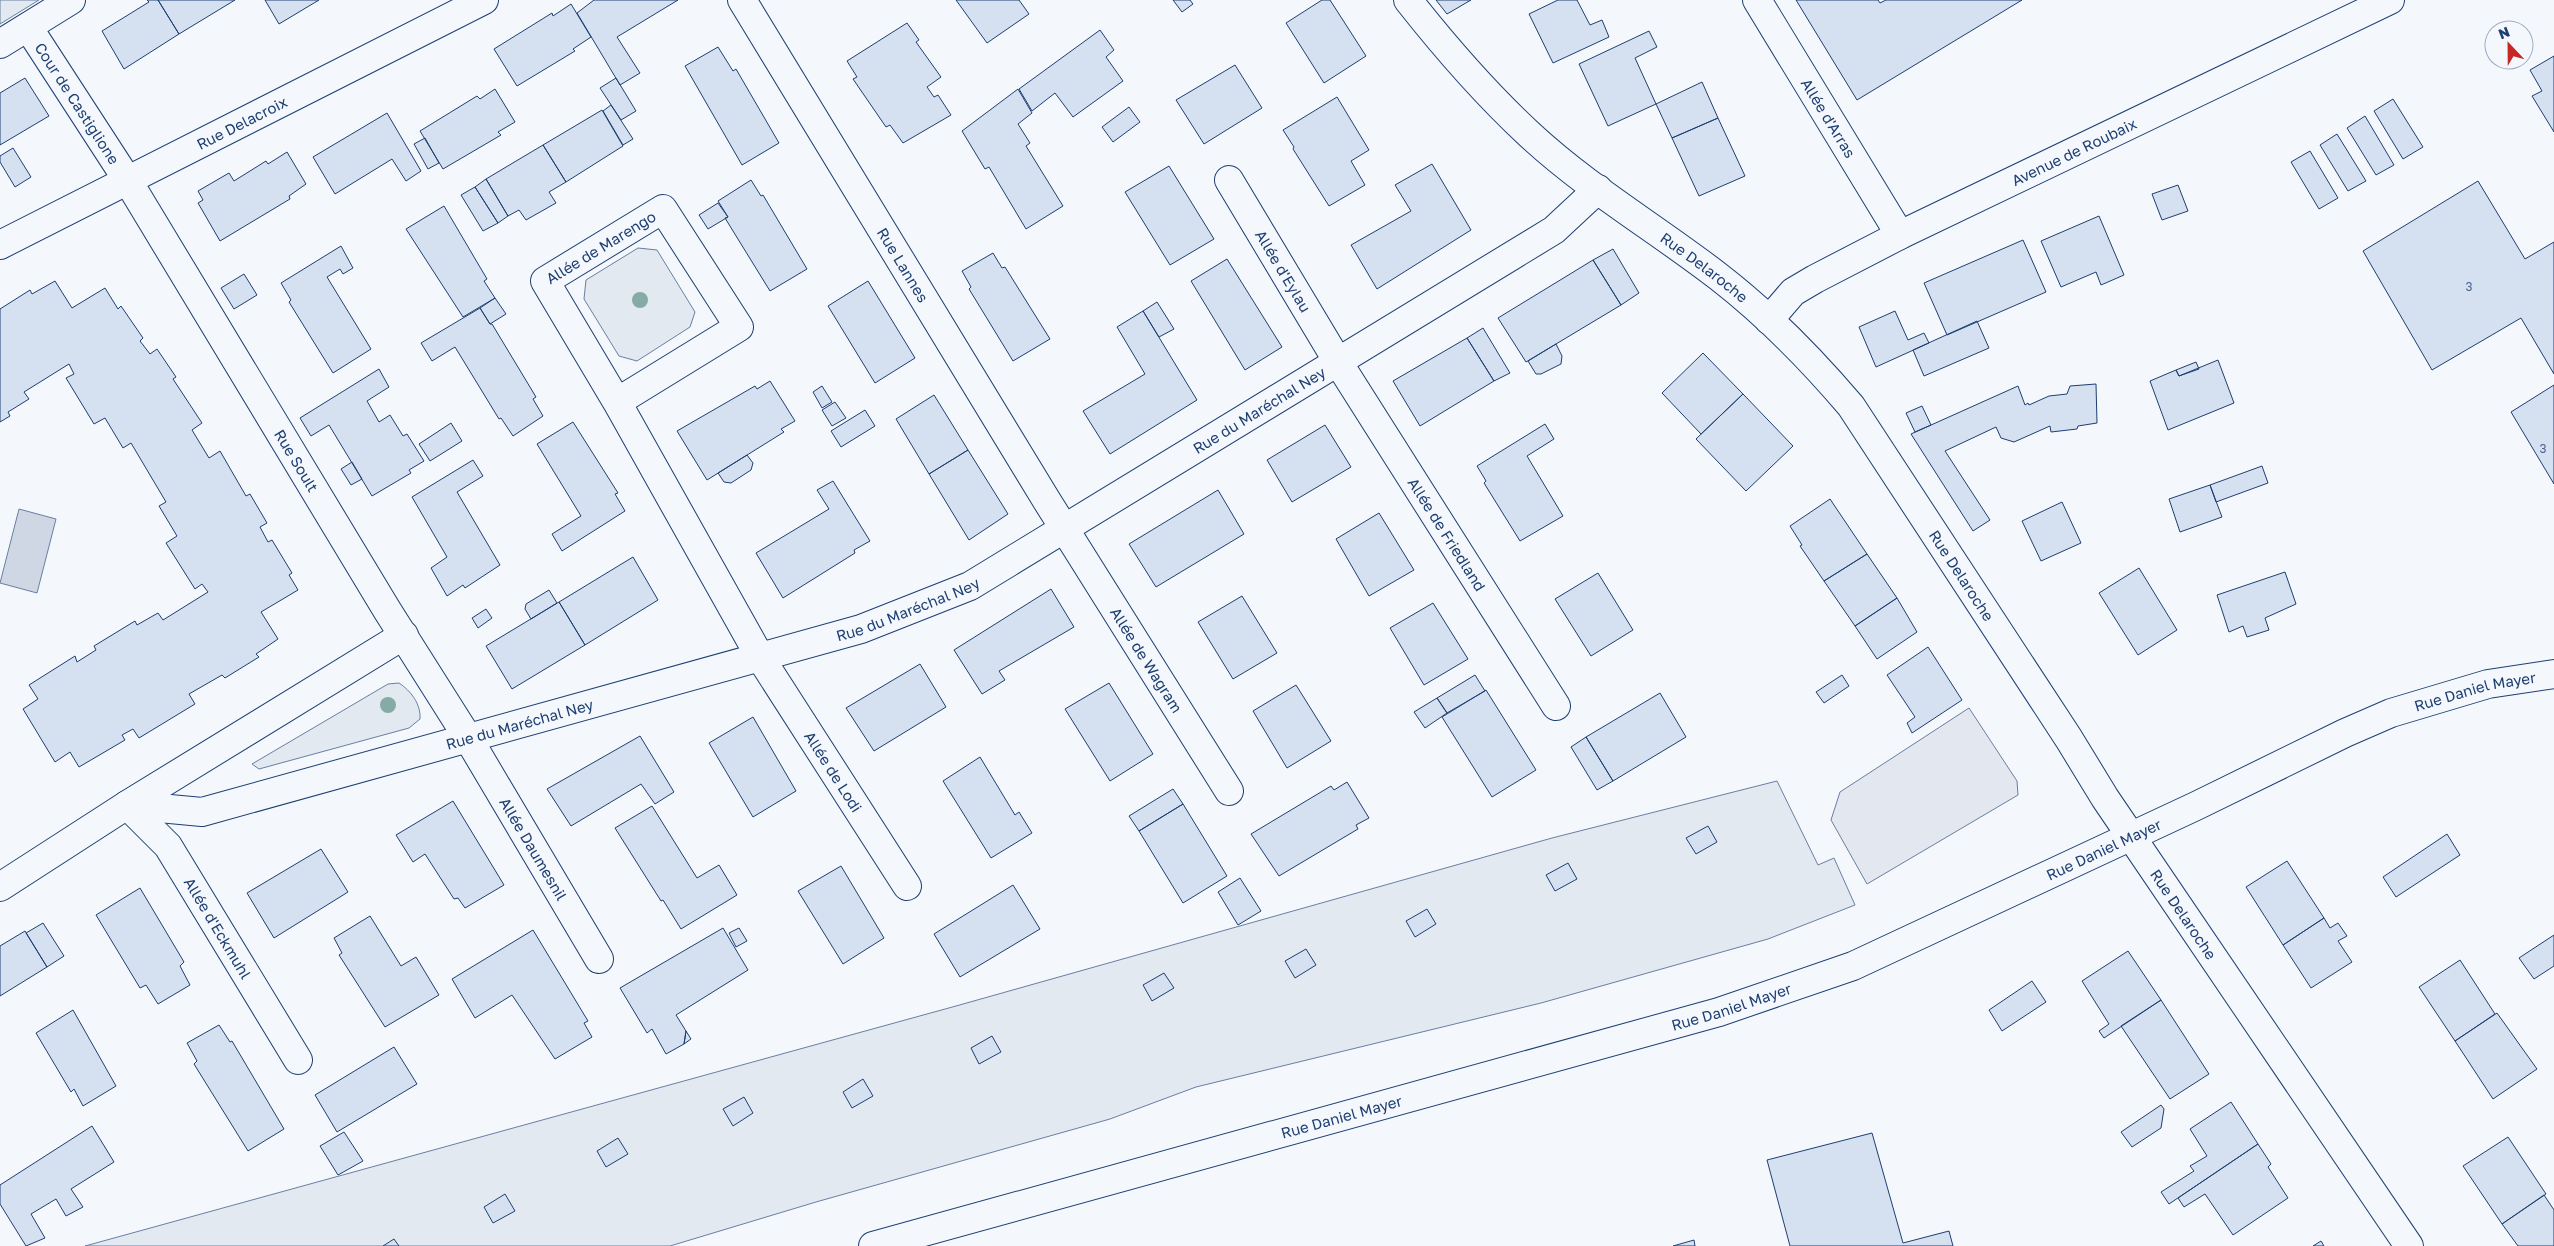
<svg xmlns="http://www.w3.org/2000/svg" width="2554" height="1246" viewBox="0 0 2554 1246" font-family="'Golos Text',sans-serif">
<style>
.green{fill:#e3e9f0;stroke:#687fa3}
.parking{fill:#e3e8f0;stroke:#687fa3}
.water{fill:#cfd7e4;stroke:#687fa3}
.building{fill:#d5e0f0;stroke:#1d3f73}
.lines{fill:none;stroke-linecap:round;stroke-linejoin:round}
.minor-casing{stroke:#1d3f73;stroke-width:30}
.secondary-casing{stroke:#1d3f73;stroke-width:30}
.minor{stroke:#f4f7fb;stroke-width:28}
.secondary{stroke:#f4f7fb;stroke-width:28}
.tree{fill:#86aba6}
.labels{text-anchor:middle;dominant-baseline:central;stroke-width:4;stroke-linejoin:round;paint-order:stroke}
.number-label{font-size:12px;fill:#4b6792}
.street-label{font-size:15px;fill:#1d3f73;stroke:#f4f7fb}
</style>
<rect width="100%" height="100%" fill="#f4f7fb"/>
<!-- green -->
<path class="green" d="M0 0H39L0 24Z
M638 248 657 250 695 312 690 327 637 361 619 356 584 299 586 280Z
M399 683C411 691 421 704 420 719L409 728 259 769 252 764 388 684Z
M1777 781 1818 865 1834 858 1855 905 1768 939 1541 1003 1196 1087 1110 1119 816 1202 670 1246H85L956 1006 1552 838Z"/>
<!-- parking -->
<path class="parking" d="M1969 708 2017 781 2018 795 1867 884 1831 820 1840 792Z"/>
<!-- water -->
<path class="water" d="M19 509 56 519 37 593 0 583Z"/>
<!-- building -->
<path class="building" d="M147 0H158L179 34 124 69 102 31 149 2Z
M158 0H235L179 34Z
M265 0H319L279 24Z
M594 0H678L617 37 640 73 620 85 577 13Z
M956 0H1019L1029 14 987 43Z
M1173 0H1190L1193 4 1182 12Z
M1322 0H1330L1366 56 1324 83 1286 23Z
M1436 0H1471L1447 14Z
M1558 0H1577L1590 25 1602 20 1609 37 1553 63 1529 14Z
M1796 0H1878L1880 3 1886 0H2022L1857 100Z
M571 4 591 37 573 49 575 51 517 86 494 49 552 13 553 16Z
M907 23 919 40 916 42 941 77 927 87 934 97 938 95 951 115 903 143 890 125 886 127 853 79 857 77 847 61Z
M1100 30 1114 50 1106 57 1123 81 1073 117 1055 93 1032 111 1019 89Z
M1649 31 1657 47 1635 58 1656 104 1608 126 1579 64Z
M718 47 733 71 736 69 779 143 742 165 685 66Z
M2554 56V132L2532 96 2542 91 2530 70Z
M1235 65 1262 108 1204 144 1176 100Z
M25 78 49 116 0 145V93Z
M616 78 636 111 621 120 600 88Z
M1702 82 1718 118 1672 138 1656 104Z
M495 89 515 122 498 132 501 135 443 169 420 131 477 96 480 99Z
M1018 89 1032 113 1018 124 1030 143 1026 146 1063 206 1026 229 989 167 985 169 962 131Z
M1337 97 1369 150 1351 161 1365 185 1329 206 1293 149 1294 147 1283 130Z
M2393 99 2423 147 2403 159 2374 111Z
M611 105 633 139 623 145 603 111Z
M1129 107 1140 122 1113 142 1102 127Z
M602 110 623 146 566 182 543 145Z
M387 113 421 171 406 181 392 159 335 194 313 157Z
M2365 116 2394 165 2376 175 2347 128Z
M1718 118 1745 176 1699 196 1672 138Z
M2337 134 2366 181 2348 191 2320 145Z
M425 138 439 163 428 169 414 144Z
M543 145 566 182 549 192 556 203 526 220 519 210 508 216 486 179Z
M13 148 31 177 15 187 0 162V156Z
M2310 151 2338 198 2319 209 2291 162Z
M287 152 306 184 289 196 290 199 220 241 198 203 203 200 198 191 229 173 234 181 266 161 268 164Z
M1432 164 1471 230 1377 289 1351 245 1411 211 1395 185Z
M1169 166 1214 239 1170 265 1125 192Z
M486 179 508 216 498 223 475 187Z
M751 180 761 196 763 195 807 269 770 291 725 218 728 217 718 201Z
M2478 181 2525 259 2554 242V374L2521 318 2432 370 2363 251Z
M2178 185 2188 211 2162 220 2152 194Z
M475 187 498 223 483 231 461 195Z
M718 203 728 217 708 229 699 215Z
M444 206 487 279 484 281 495 298 463 317 406 229Z
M2099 216 2124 275 2101 285 2096 272 2061 287 2041 241Z
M2023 240 2046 292 1947 335 1924 283Z
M341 246 353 268 343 274 340 269 327 277 371 349 333 373 289 302 291 300 281 283Z
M1613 249 1639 293 1621 305 1593 260Z
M993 253 1002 268 1005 267 1050 339 1013 361 969 289 971 287 962 271Z
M1227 259 1282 347 1245 370 1191 281Z
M1593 260 1621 305 1526 362 1498 318Z
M244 274 257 295 234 309 221 288Z
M55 281 72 308 105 288 118 309 121 306 143 338 140 341 150 354 157 349 176 377 173 379 202 423 192 430 209 458 220 451 246 496 250 494 267 523 260 527 268 542 272 540 292 573 289 575 298 590 261 612 278 639 256 654 259 657 225 678 222 675 189 694 195 704 139 738 133 729 122 735 125 740 79 767 70 752 55 762 23 709 38 699 29 685 75 656 77 662 96 650 94 646 135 621 137 625 158 613 163 620 208 592 202 584 195 589 166 543 177 536 159 506 166 502 131 443 123 448 105 418 94 424 66 378 74 374 69 364 24 392 29 399 8 412 10 416 0 422V309L30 290 32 294Z
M868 281 915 358 875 383 828 306Z
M495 298 506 314 490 324 480 308Z
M1157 302 1174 329 1159 337 1143 311Z
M480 308 490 324H492L536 397 533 399 543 416 513 436 501 418 499 419 455 347 432 361 421 343Z
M1143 311 1197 400 1110 454 1083 411 1145 374 1117 327Z
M1895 311 1908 340 1924 333 1929 343 1876 367 1859 327Z
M1977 321 1989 348 1924 376 1913 350Z
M1483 328 1510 373 1494 381 1467 338Z
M1467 338 1494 381 1420 426 1393 381Z
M1556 344 1562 356 1561 364 1541 374H1536L1528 361Z
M1703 353 1743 394 1701 434 1662 393Z
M2218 360 2234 403 2168 430 2150 381 2176 370 2179 376Z
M2196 362 2199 369 2179 376 2176 370Z
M379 369 389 387 367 401 379 422 390 415 403 436 407 434 424 461 409 470 411 473 372 496 329 425 311 436 300 418Z
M770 381 795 421 781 429 784 432 707 480 677 431 755 386 757 389Z
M2096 384 2097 423 2078 426 2077 429 2051 432 2050 426 2014 442 2001 438 1996 427 1945 451 1990 520 1973 531 1911 434 2018 386 2025 405 2028 403 2029 405 2049 396 2067 394 2070 386Z
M2554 385V484L2511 412Z
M822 386 832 402 822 408 813 392Z
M1743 394 1793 446 1746 491 1696 439Z
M934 395 968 450 929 474 896 419Z
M835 402 846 418 832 426 822 410Z
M1922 406 1931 425 1915 432 1906 413Z
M865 410 875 426 841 447 831 431Z
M573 422 618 493 615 494 625 511 562 551 552 534 581 516 537 444Z
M451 423 462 441 430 461 419 444Z
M1545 424 1554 439 1527 456 1563 516 1520 541 1484 483 1486 481 1477 466Z
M1325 425 1351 467 1292 502 1267 460Z
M968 450 1008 514 969 540 929 474Z
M747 455 753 463 751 470 731 483 724 482 718 473Z
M473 460 483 476 457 492 500 565 465 588 463 585 447 596 431 568 447 557 412 497Z
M352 462 362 479 351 485 341 469Z
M2262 466 2268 483 2216 502 2210 485Z
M833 481 870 541 854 550 855 553 783 598 756 553 829 509 817 490Z
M2210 485 2222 517 2180 532 2169 499Z
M1218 490 1244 534 1156 587 1129 544Z
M1830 499 1867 554 1824 581 1800 546 1802 545 1790 526Z
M2062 502 2081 543 2041 561 2022 521Z
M1379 513 1414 570 1369 596 1336 539Z
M1867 554 1897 598 1855 626 1824 581Z
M633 557 658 600 585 645 559 602Z
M2139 568 2177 630 2138 655 2099 593Z
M2285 572 2296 604 2265 618 2269 630 2247 637 2243 626 2229 632 2217 595Z
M1598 573 1633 630 1591 656 1555 599Z
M1051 589 1074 627 999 671 1005 680 982 694 954 650Z
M549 590 557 603 531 619 525 609 526 604Z
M1242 596 1277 653 1233 679 1198 622Z
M1897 598 1917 632 1877 659 1855 626Z
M559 602 585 645 512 689 486 646Z
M1433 603 1468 659 1424 685 1390 628Z
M486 609 492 618 478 628 472 618Z
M1928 647 1962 700 1912 733 1907 723 1915 717 1887 675Z
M920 664 946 707 874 751 846 708Z
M1475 675 1485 691 1447 713 1437 698Z
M1842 675 1849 686 1824 703 1816 692Z
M1109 683 1153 754 1110 781 1065 709Z
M1296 685 1331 741 1287 768 1253 711Z
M1486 690 1536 770 1492 797 1442 717Z
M1660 693 1686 737 1613 781 1586 737Z
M1437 698 1447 713 1425 728 1414 712Z
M753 717 796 791 753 817 709 743Z
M640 736 674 792 655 804 641 784 571 826 547 789Z
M1586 737 1613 781 1597 790 1571 747Z
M980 757 1015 815 1019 812 1032 833 991 858 943 781Z
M1347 782 1369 818 1356 825 1358 829 1279 876 1251 834 1331 786 1334 790Z
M1173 789 1183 804 1139 831 1129 816Z
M453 801 504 885 465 908 458 898 454 899 425 854 413 862 396 835Z
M1183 804 1227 876 1183 903 1139 831Z
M652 806 697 878 719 865 737 895 681 929 663 900 661 901 615 828Z
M1708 826 1717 842 1696 854 1686 838Z
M2447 834 2460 855 2396 897 2383 877Z
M321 849 348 892 274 938 247 893Z
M2287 861 2324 918 2283 945 2246 887Z
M1568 863 1577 879 1555 891 1546 875Z
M841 866 884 938 843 964 798 891Z
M1240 878 1261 911 1238 925 1218 892Z
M1013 885 1040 929 960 977 934 934Z
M140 888 184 962 180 966 190 985 158 1004 146 985 140 988 96 915Z
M1427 909 1436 924 1415 937 1406 921Z
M370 916 401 966 416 957 439 995 385 1027 339 955 342 953 334 938Z
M2324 918 2330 928 2338 923 2347 936 2338 941 2352 962 2311 988 2283 945Z
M43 923 64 956 47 967 26 933Z
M723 928 748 970 676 1015 686 1031 684 1044 666 1054 652 1029 647 1033 620 988Z
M739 928 747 941 736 947 729 933Z
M533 930 588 1021 584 1023 592 1037 555 1059 512 995 475 1018 452 979Z
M25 931 47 967 0 996V946Z
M2554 935V966L2534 979 2519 958Z
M1306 949 1316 965 1295 978 1285 961Z
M2128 951 2161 1000 2104 1038 2099 1031 2109 1024 2082 981Z
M2460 960 2495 1014 2455 1041 2419 987Z
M1164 973 1174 988 1152 1001 1143 985Z
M2032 981 2046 1002 2002 1031 1989 1010Z
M2161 1000 2209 1074 2170 1099 2121 1026Z
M73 1010 116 1086 83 1106 74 1089 71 1092 36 1033Z
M2497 1013 2537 1069 2493 1099 2455 1041Z
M219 1025 230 1042 232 1041 284 1129 248 1151 194 1064 197 1061 187 1043Z
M686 1031 691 1039 684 1044Z
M992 1036 1001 1052 979 1064 971 1048Z
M394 1047 417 1084 337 1132 315 1095Z
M863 1079 873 1096 852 1108 843 1092Z
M744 1097 753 1113 733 1126 723 1109Z
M2231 1102 2258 1144 2169 1204 2161 1192 2194 1171 2190 1166 2207 1156 2190 1129Z
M2161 1105 2164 1109 2161 1128 2132 1147 2121 1132Z
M92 1126 114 1162 71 1189 83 1207 66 1216 56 1199 31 1214 45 1238 26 1246 0 1204V1185Z
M344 1132 363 1161 338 1175 320 1146Z
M1872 1133 1903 1243 1949 1231 1953 1246H1790L1767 1160Z
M2508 1137 2546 1194 2502 1224 2463 1166Z
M618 1138 628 1154 606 1167 597 1151Z
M2258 1144 2271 1164 2268 1167 2288 1198 2233 1235 2205 1194 2184 1207 2178 1198Z
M505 1194 515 1211 493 1223 484 1207Z
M2544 1195 2554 1210V1246H2518L2502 1224Z
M394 1239 399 1246H383Z
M1694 1240 1695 1246H1673Z
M2321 1241 2324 1246H2313Z"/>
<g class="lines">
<defs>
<g id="minor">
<path id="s1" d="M742 0 1047 501 1229 791"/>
<path id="s2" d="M1408 0C1445 47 1485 93 1529 134 1587 188 1657 229 1719 277 1768 315 1811 359 1851 406L2069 739 2105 798 2409 1246"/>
<path id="s3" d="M1757 0 1900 235"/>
<path id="s4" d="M28 27 128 181 387 610 468 738 599 959"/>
<path d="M0 44 71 0"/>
<path id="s5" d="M1229 180 1338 362 1556 706"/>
<path id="s6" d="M0 245 484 0"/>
<path id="s7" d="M1769 320 1793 292 1815 279 1900 235 2390 0"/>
<path id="s8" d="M617 402 545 281 663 209 739 327 617 402 760 657 907 886"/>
<path id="s9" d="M0 887 127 805 202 812 861 629 970 586 1554 230 1598 189"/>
<path d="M298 1060 168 846 127 805 404 635"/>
</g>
<g id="secondary">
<path id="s10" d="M873 1246 1719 1012 1853 966 2196 806 2345 733 2391 713 2488 684 2554 674"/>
</g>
</defs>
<!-- minor casing -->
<use href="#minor" class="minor-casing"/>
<!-- secondary casing -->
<use href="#secondary" class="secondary-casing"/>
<!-- minor -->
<use href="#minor" class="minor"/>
<!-- secondary -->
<use href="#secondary" class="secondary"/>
</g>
<!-- trees -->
<g class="tree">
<circle cx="640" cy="300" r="8"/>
<circle cx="388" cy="705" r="8"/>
</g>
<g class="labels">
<!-- number labels -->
<g class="number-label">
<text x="2469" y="286">3</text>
<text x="2543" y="448">3</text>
</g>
<!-- street labels -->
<g class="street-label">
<text stroke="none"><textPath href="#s4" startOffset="91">Cour de Castiglione</textPath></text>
<text stroke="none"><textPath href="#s3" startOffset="138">Allée d'Arras</textPath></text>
<text stroke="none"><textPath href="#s6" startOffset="271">Rue Delacroix</textPath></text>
<text stroke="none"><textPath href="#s7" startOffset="351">Avenue de Roubaix</textPath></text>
<text stroke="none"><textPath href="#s8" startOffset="206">Allée de Marengo</textPath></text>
<text stroke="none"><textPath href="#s1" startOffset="310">Rue Lannes</textPath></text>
<text stroke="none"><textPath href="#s2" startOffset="401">Rue Delaroche</textPath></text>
<text stroke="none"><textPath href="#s5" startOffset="106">Allée d'Eylau</textPath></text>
<text stroke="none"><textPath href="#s9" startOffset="1366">Rue du Maréchal Ney</textPath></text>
<text stroke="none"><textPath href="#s4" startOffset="510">Rue Soult</textPath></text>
<text stroke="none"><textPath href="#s5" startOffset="416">Allée de Friedland</textPath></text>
<text stroke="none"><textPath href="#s2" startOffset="806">Rue Delaroche</textPath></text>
<text stroke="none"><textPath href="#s9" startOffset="961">Rue du Maréchal Ney</textPath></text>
<text stroke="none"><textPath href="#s1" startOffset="774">Allée de Wagram</textPath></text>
<text stroke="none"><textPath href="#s10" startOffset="1701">Rue Daniel Mayer</textPath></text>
<text stroke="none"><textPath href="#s9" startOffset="556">Rue du Maréchal Ney</textPath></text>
<text stroke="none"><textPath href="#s8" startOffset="991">Allée de Lodi</textPath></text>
<text stroke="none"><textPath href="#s4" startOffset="965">Allée Daumesnil</textPath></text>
<text stroke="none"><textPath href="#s10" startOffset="1296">Rue Daniel Mayer</textPath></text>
<text stroke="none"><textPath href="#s2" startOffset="1211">Rue Delaroche</textPath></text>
<text transform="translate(218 928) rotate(59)">Allée d'Eckmuhl</text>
<text stroke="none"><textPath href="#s10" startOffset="891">Rue Daniel Mayer</textPath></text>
<text stroke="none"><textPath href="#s10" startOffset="486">Rue Daniel Mayer</textPath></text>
</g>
</g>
<!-- north arrow -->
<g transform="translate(2509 45) rotate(338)"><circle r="24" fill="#f4f7fb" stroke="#9eadc5"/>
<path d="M0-4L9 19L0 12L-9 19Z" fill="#c62828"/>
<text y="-8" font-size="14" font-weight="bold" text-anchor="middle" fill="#1d3f73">N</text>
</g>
</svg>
